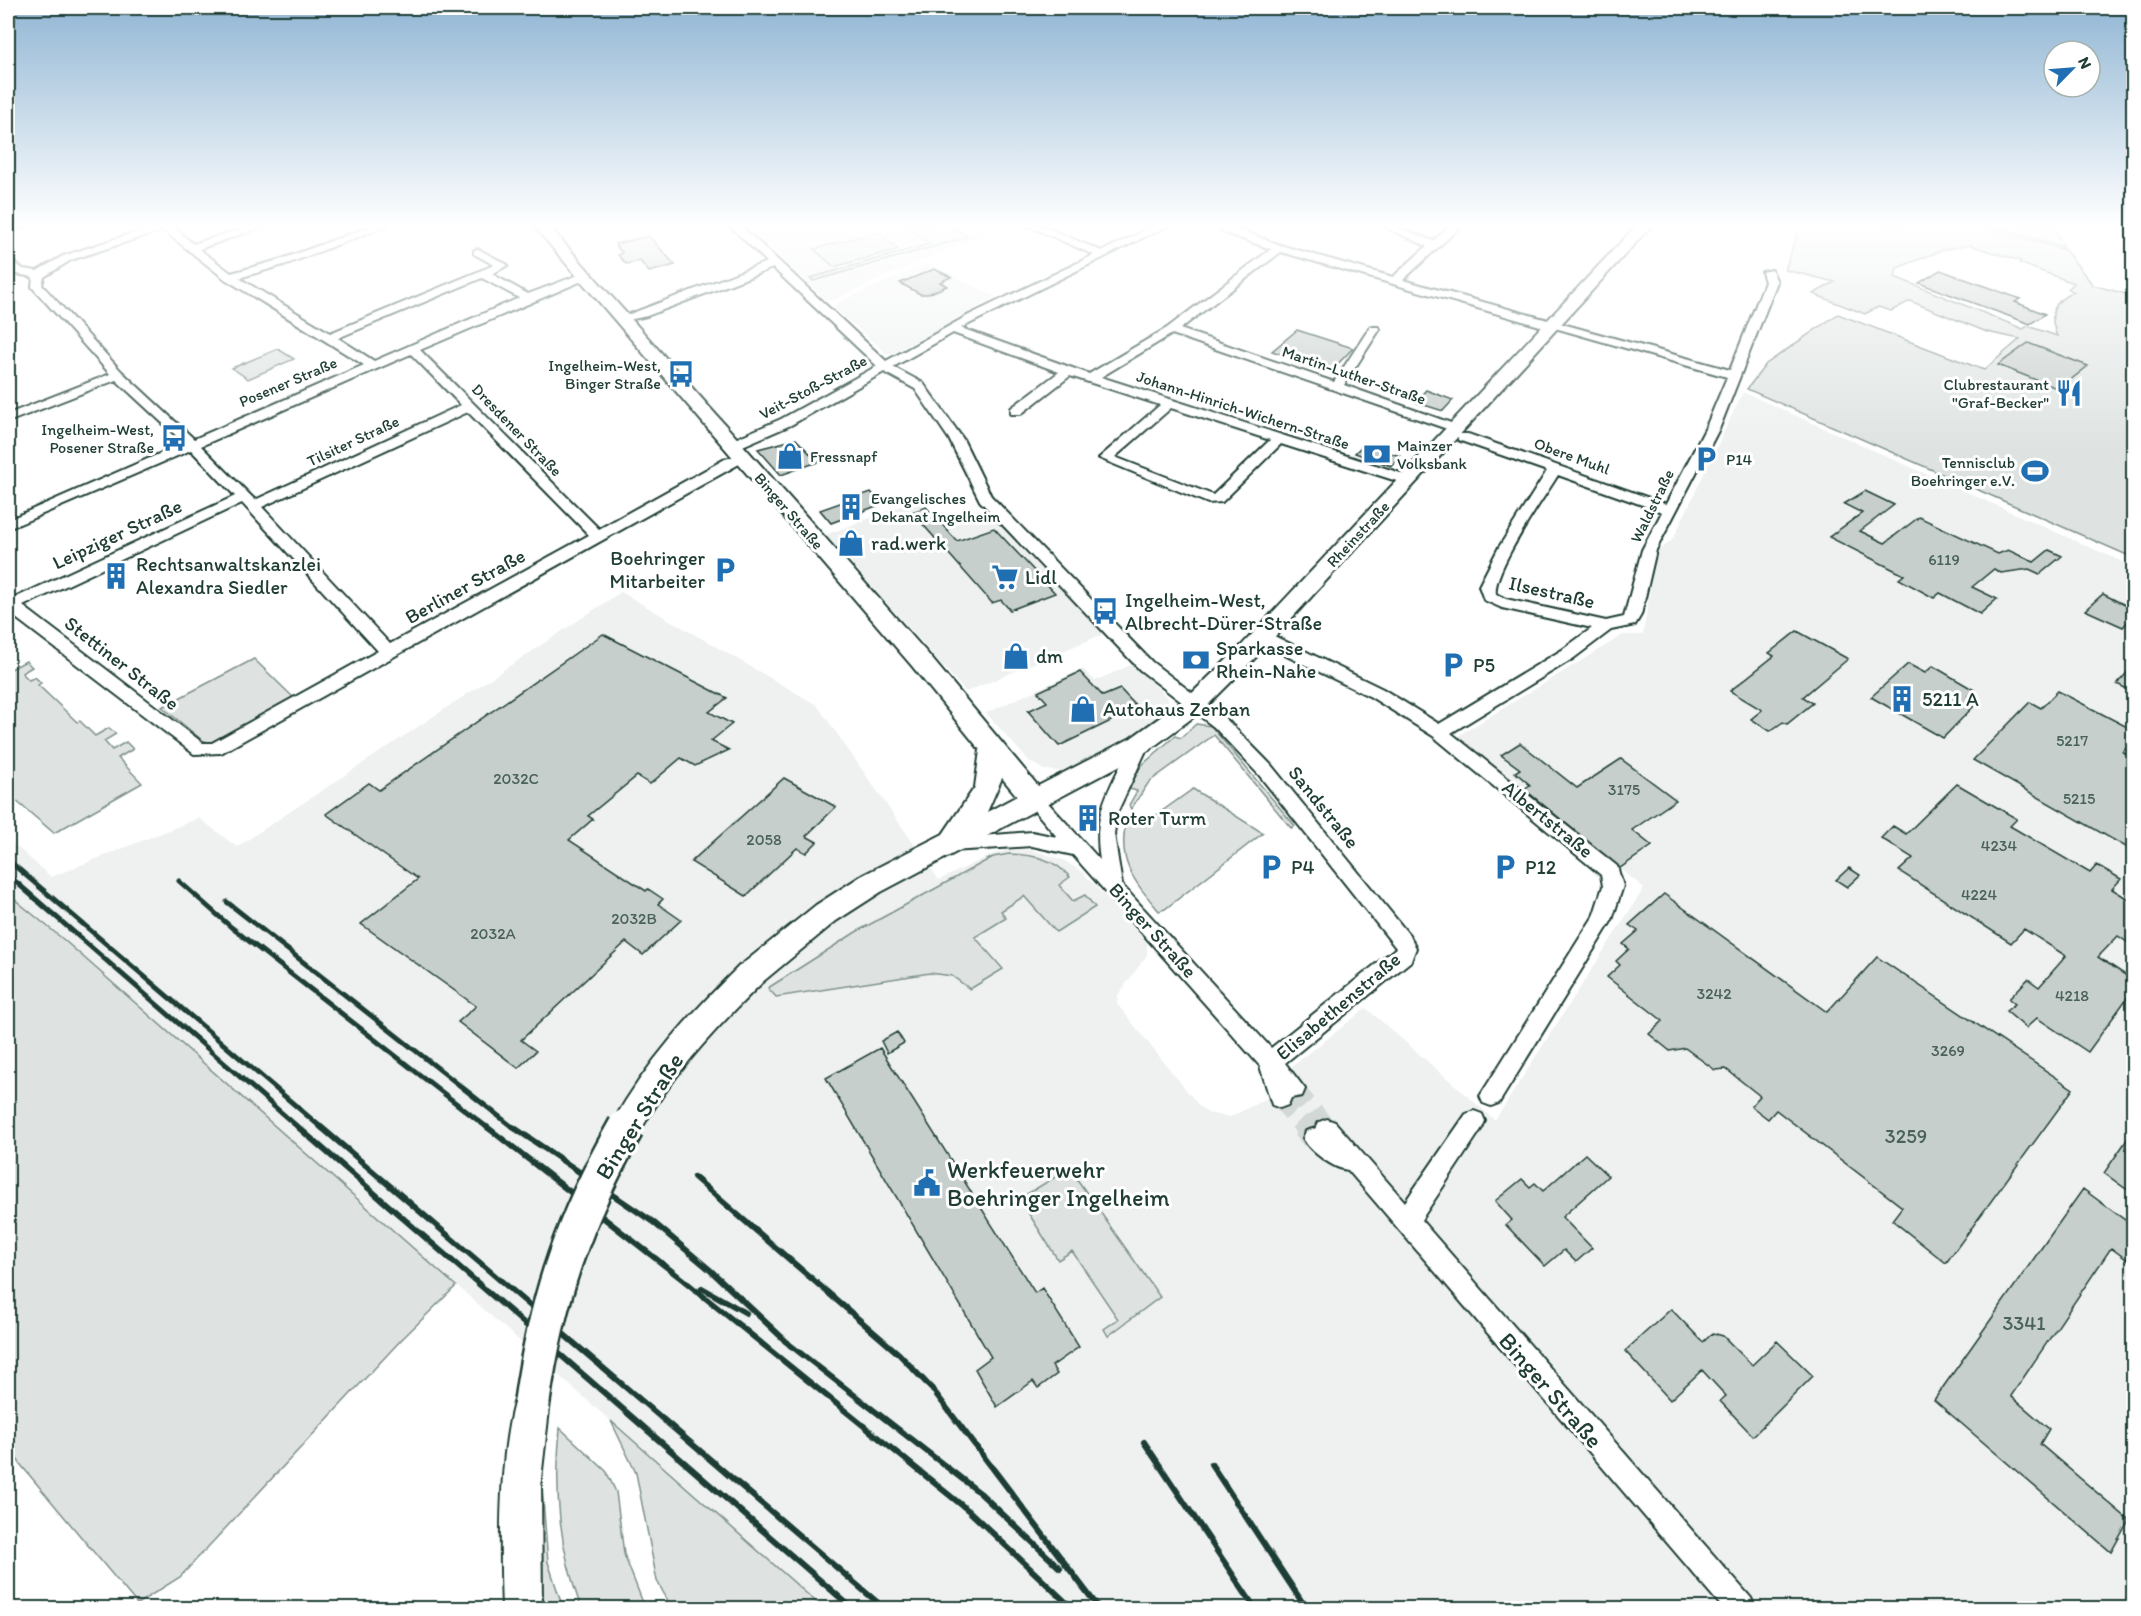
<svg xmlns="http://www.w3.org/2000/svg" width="2141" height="1616" viewBox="0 0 2141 1616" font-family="Itim,sans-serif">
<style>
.built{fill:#eef1f0}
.green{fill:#dee3e2;stroke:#7e908b;stroke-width:1.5;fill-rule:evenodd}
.building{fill:#c7cfcc;stroke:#1f3d34;stroke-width:1.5}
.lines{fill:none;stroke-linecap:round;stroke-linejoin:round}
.street-tunnel-far1{stroke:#d2d8d6;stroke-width:20;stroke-dasharray:20 10;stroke-linecap:butt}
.street-tunnel{stroke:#d2d8d6;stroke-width:26;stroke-dasharray:26 13;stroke-linecap:butt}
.street-casing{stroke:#1f3d34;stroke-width:4}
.secondary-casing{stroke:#1f3d34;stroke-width:4}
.street{fill:#fff;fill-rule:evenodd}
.secondary{fill:#fff;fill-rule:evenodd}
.rail-far1{stroke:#1f3d34;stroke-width:5}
.rail{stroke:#1f3d34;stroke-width:6}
.secondary-bridge-far1-casing{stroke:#1f3d34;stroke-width:32;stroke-linecap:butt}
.secondary-bridge-casing{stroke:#1f3d34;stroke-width:40;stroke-linecap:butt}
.secondary-bridge-far1{stroke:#fff;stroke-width:28}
.secondary-bridge{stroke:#fff;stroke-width:35}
.labels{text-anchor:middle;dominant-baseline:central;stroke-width:6;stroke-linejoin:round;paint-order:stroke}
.far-poi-label{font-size:16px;fill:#1f3d34;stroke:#fff;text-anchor:end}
.far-street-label{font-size:16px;fill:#1f3d34;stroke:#fff}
.number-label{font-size:16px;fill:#49625a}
.street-label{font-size:20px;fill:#1f3d34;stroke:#fff}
.poi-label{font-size:20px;fill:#1f3d34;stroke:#fff;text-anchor:start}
.near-number-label{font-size:20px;fill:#49625a}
.near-street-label{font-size:24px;fill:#1f3d34;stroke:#fff}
.near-poi-label{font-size:24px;fill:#1f3d34;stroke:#fff;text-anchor:start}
</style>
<rect width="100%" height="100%" fill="#fff"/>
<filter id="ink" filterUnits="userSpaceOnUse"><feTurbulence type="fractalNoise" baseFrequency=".0167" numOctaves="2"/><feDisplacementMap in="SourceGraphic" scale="12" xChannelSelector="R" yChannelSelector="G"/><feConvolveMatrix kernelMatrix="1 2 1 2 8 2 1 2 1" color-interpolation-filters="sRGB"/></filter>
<g filter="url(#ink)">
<!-- built -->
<path class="built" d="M763 225H1003L833 300H826L749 230Z
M928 263 996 297 894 353H886L834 308 837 303Z
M1743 392 2125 563 2133 561V1608H823L64 940 8 894V839L51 877 199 818 237 847 621 592 817 705 939 880 993 854 1008 850H1032L1063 860 1081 871 1147 940V955L1118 995 1117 1004 1200 1107 1208 1113 1230 1117 1299 1082 1289 1069 1366 1008 1495 1120 1644 888 1458 736 1623 635H1643L1656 553 1673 539Z
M916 500 947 526 987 512 1103 634 966 692 826 535Z
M1133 664 1168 698 1167 712 1137 733 1069 768 1058 771 1044 770 1029 761 986 713 1083 669 1095 681Z"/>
<!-- green -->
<path class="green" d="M906 225H951L968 237 813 281 810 278 929 244Z
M1800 225H1979L2065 250 2093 285 2133 296V554L2127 555 1747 389 1766 364 1838 314 1984 370 2020 339 1987 332 1910 301 1891 311 1878 307 1865 314 1813 294 1835 282 1785 270ZM1969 245 2021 261 2019 263 2074 283 2068 289 2074 292C2051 301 2049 316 2057 336L2028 326 2023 329 1895 277 1897 268 1943 250Z
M1988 225H2054L2063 247Z
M877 232 898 249 834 267 814 249Z
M278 349 294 359 248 379 232 368Z
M254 659 295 699 210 743 202 740 162 707Z
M26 661 32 667 22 673 29 680 35 677 41 683 38 685 77 722 80 721 95 736 109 728 116 734 104 741 112 750 126 742 133 749 118 758 142 783 54 833 8 794V666L11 669Z
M1196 724 1211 726 1295 826 1291 828 1214 735 1149 782 1131 809 1129 805 1137 791 1129 789 1141 766 1175 736 1181 738Z
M1193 789 1263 833 1165 909 1159 911C1133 880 1116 861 1127 818L1137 817 1148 821Z
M1009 854C1034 855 1053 858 1070 877L1059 885 1073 901 1085 895 1095 907 1056 932 1024 896 1001 911 1006 918 975 937 1003 969 970 989 952 976 930 973 776 997 768 988 856 932 993 857Z
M8 894 64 940 456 1286 401 1340 180 1577 137 1604 21 1465 8 1445Z
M1065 1171 1072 1172 1160 1297 1108 1336 1104 1329 1118 1319 1072 1251 1058 1260 1024 1206 1027 1194Z
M611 1421 823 1608H672L657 1581 636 1473Z
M560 1428 606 1471 616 1492 624 1554 645 1608H581C559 1546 554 1493 560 1428Z
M541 1475 548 1562 563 1608H543L538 1509Z"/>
<!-- building -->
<path class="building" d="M649 236 675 265 649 272 640 261 626 264 618 255 622 253 615 244Z
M934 269 951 277 940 282 947 286 928 294H920L900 283Z
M1940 270 2020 299 2015 302 2045 314 2030 324 1919 283Z
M1297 330 1353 348 1331 371 1272 351Z
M2028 343 2088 366 2059 389 1998 365Z
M1426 390 1453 400 1443 411 1418 403 1416 401Z
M796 439 818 462 781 475 758 449Z
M1364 444 1400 456 1391 466 1355 453Z
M1865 491 1894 505 1860 531 1885 543 1919 517 1998 554 2008 550 2034 562 2049 550 2062 556 2040 574 2029 569 2001 573 1994 569 1972 587 1997 599 1980 614 1940 593 1934 598 1899 579 1904 575 1829 537 1862 513 1844 504Z
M871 492 882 504 831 523 820 510Z
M926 507 957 541 994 528 1055 593 1010 610 1001 600 992 603 912 512Z
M2103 594 2133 609V616L2123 627 2085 610Z
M1797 631 1848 659 1803 697 1813 703 1787 724 1783 722 1770 731 1751 719 1762 710 1730 691 1774 656 1769 653Z
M603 634 727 698 709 712 732 724 711 741 729 750 695 766 681 758 650 784 637 776 588 816 593 819 569 840 646 891 648 889 663 899 658 904 681 920 643 955 626 942 521 1040 536 1051 518 1068 458 1022 476 1006 361 924 418 879 326 814 369 783 379 790Z
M1908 664 1925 673 1933 666 1974 690 1968 696 1978 702 1943 738 1871 697Z
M2133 666V692L2117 684Z
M1080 672 1103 696 1120 689 1138 708 1059 746 1028 711 1047 702 1038 692Z
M2058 691 2133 730V740L2123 752 2133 757V851L1973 760 2030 702 2041 708Z
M1520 743 1577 788 1621 759 1676 800 1632 830 1652 846 1620 868 1524 789 1530 785 1515 772 1520 769 1501 755Z
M784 778 836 807 806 836 817 842 806 853 797 848 746 896 691 862Z
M1957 784 2017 819 2010 826 2090 873 2097 865 2121 879 2112 889 2133 902V946L2118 936 2098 957 2133 980V990L2088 1052 2037 1018 2026 1028 2006 1011 2015 1004 2009 999 2028 979 2039 987 2066 956 2024 929 2011 943 1899 871 1913 858 1881 838 1893 826 1906 834Z
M1849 868 1860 875 1847 887 1836 880Z
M1664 894 1827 1012 1877 957 2073 1089 1946 1263 1892 1220 1902 1207 1776 1110 1768 1119 1751 1106 1760 1096 1726 1069 1715 1070 1685 1048 1670 1051 1649 1034 1663 1021 1607 977 1620 965 1616 961 1629 949 1623 944 1638 931 1629 925Z
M897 1032 904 1043 887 1053 881 1041Z
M880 1048 1035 1293 1042 1288 1079 1347 1052 1366 1057 1374 1038 1388 1033 1381 997 1407 975 1369 991 1357 826 1078Z
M2133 1131V1194L2104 1173Z
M1585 1154 1608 1176 1562 1217 1592 1248 1576 1262 1564 1250 1545 1266 1506 1225 1512 1220 1495 1201 1522 1179 1530 1187 1535 1183 1543 1191Z
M2083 1189 2133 1226V1264L2111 1248 2011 1396 2049 1429 2040 1444 2129 1520 2111 1552 1934 1400Z
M1671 1309 1703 1342 1713 1333 1723 1336 1752 1365 1777 1341 1813 1376 1753 1436 1720 1401 1726 1396 1702 1370 1670 1400 1625 1351Z"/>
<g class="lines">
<!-- street-tunnel-far1 -->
<path class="street-tunnel-far1" d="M1294 1089 1327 1129
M1280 1098 1306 1129"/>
<!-- street-tunnel -->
<path class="street-tunnel" d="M1305 1127 1314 1138
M1325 1127 1327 1129"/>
<defs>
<path id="street" d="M25 225 24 227 8 232V226Z
M158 225H172L193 244 254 225H268L199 249 231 273 279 260 375 225H389L287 264 239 278 330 333 494 265 474 254V250L478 249 508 265 492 274 528 294 581 274H589V278L420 350 599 529 725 459 743 454 750 458 221 753 194 754 8 612V601L235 496 191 450 8 529V520L184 443 116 380 8 422V414L110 374 32 287 33 277 16 274 8 266V258L23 269 37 271 63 256ZM163 230 225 279 364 365 194 439 122 372 42 285 44 277 71 260ZM482 278 519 298 374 361 338 338ZM411 354 461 405 255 500 201 446ZM468 412 589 535 390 644 262 507ZM242 503 378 651 212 743H203L23 606Z
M729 225H740L886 361 969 315 1094 255 1026 225H1039L1102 251 1157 225H1169L961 328 1089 374 1167 328 1271 249 1225 233 1215 225H1226L1283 246 1393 277 1427 246 1379 225H1392L1433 241 1451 225H1462L1403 280 1730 370 1765 282 1762 272 1772 270 1777 282 1720 427 1656 550 1641 615 1635 625 1611 630 1574 658 1451 733 1617 866 1623 886 1612 920 1499 1103 1491 1106 1483 1103 1480 1096 1593 917 1603 886 1601 875 1433 736 1371 697 1256 641 1254 637 1262 632 1268 633 1383 689 1439 724 1562 650 1592 628 1502 608 1484 600 1479 586 1499 547 1547 471 1458 440V434H1468L1666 504 1706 427 1727 377 1555 328H1547L1281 252 1180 329 1334 382 1370 327H1378L1380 329 1344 385 1465 428 1458 432 1453 431 1172 334 1101 377 1413 477 1415 480 1408 484 1403 483 1281 444 1222 502 1208 503 1099 458 1160 405 1070 376 1021 414H1011V408L1059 372 953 333 893 367 923 383 963 439 991 496 1152 662 1226 719 1271 765 1410 936 1416 948 1411 961 1285 1063 1305 1089 1302 1096 1291 1098 1288 1105 1280 1108 1272 1105 1260 1066 1073 855 1032 846 951 851 944 849 942 844 944 839 1032 832 1057 837 1025 799 1028 794H1040L1100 860C1092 810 1111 788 1131 744L1140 738 1149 744 1117 813 1114 834 1122 885 1271 1048 1396 948 1259 775 1214 727 1140 670 980 501 949 439 915 389 884 372 791 425 738 448H728V442L781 419 877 366 773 268 647 316 619 322V318L767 262ZM1171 408 1270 440 1213 495 1115 457ZM1558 475 1662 512 1642 550 1624 617 1606 621 1506 599 1496 594C1492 571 1544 498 1558 475Z
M1474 1111 1482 1114 1485 1121 1482 1128 1421 1220 1751 1598 1755 1608H1723L1348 1170C1334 1169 1309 1151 1303 1138L1306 1131 1316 1128 1319 1122 1327 1119 1335 1122 1405 1202 1466 1114Z"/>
<path id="secondary" d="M533 225H548L928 654 1038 786 1131 738 1187 698 1241 646 1637 225H1652L1257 656 1203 710 1149 750 881 892 836 921 760 984 750 987 740 984 736 975 740 966 816 905 861 876 943 834 975 787 980 750 912 666ZM1002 778 1017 796 987 812Z
M532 1383 545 1388 550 1401 541 1479 542 1608H502C500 1551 498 1440 519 1388Z"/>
</defs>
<!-- street casing -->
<use href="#street" class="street-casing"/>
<!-- secondary casing -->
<use href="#secondary" class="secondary-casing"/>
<!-- street -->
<use href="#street" class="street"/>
<!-- secondary -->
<use href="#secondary" class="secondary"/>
<!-- rail-far1 -->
<path class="rail-far1" d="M8 860 323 1129
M8 875 300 1129
M179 881 231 927 489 1129
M227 902 515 1129"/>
<!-- rail -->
<path class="rail" d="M298 1127 852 1608
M321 1127 884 1608
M487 1127 682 1279 969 1511 1072 1608
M513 1127 653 1222 709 1269 791 1346
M694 1177 899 1354 933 1390 1099 1608
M702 1288 746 1313
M785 1341 980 1493 1060 1568
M1144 1442 1255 1608
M1211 1464 1306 1608"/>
<defs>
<path id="secondary-bridge-far1" d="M625 1129C658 1070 702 1022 750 975"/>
<path id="secondary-bridge" d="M532 1401C547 1297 574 1218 626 1127"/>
</defs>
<!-- secondary-bridge-far1 casing -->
<use href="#secondary-bridge-far1" class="secondary-bridge-far1-casing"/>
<!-- secondary-bridge casing -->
<use href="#secondary-bridge" class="secondary-bridge-casing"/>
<!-- secondary-bridge-far1 -->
<use href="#secondary-bridge-far1" class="secondary-bridge-far1"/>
<!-- secondary-bridge -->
<use href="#secondary-bridge" class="secondary-bridge"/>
</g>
</g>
<!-- sky -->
<linearGradient id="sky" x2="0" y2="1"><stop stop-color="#91b6d4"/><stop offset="0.5" stop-color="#fff"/><stop offset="1" stop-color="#fff" stop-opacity="0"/></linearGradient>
<rect width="2141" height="451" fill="url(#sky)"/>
<!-- icons -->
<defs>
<symbol id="bus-bare" viewBox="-9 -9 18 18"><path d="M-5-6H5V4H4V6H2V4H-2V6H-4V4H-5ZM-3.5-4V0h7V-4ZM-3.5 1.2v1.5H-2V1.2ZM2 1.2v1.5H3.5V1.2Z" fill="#1f6fb2" stroke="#fff" stroke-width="2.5" paint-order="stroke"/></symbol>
<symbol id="restaurant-bare" viewBox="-9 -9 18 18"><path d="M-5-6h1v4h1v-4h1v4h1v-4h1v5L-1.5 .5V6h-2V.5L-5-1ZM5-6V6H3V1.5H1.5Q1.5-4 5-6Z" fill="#1f6fb2" stroke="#fff" stroke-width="2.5" paint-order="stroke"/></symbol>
<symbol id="bank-bare" viewBox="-9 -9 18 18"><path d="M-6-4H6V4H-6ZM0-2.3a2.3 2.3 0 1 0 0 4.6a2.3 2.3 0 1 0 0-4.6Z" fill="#1f6fb2" stroke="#fff" stroke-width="2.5" paint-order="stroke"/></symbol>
<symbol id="shop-bare" viewBox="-9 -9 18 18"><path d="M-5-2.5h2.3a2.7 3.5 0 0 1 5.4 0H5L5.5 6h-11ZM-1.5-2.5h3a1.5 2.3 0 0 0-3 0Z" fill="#1f6fb2" stroke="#fff" stroke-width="2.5" paint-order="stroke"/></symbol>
<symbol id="parking-bare" viewBox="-9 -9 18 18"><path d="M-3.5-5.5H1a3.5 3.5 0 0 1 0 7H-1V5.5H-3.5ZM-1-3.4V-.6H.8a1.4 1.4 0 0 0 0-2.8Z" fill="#1f6fb2" stroke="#fff" stroke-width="2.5" paint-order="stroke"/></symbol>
<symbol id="stadium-bare" viewBox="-9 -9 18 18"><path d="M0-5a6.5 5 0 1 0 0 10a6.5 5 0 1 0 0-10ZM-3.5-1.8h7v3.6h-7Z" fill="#1f6fb2" stroke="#fff" stroke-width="2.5" paint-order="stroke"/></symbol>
<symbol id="building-bare" viewBox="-9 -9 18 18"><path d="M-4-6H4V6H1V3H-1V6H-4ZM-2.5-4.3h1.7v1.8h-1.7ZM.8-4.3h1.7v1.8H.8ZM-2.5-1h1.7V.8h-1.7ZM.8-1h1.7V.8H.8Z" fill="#1f6fb2" stroke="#fff" stroke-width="2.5" paint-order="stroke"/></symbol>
<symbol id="supermarket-bare" viewBox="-9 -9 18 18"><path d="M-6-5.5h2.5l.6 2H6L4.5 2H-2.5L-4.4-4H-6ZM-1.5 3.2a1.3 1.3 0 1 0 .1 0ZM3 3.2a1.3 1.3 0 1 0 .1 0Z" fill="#1f6fb2" stroke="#fff" stroke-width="2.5" paint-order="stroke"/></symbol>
<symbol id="civic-bare" viewBox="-9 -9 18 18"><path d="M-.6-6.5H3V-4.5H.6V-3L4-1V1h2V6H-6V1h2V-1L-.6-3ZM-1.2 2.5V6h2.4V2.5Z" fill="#1f6fb2" stroke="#fff" stroke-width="2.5" paint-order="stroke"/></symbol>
</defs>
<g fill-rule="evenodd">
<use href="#bus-bare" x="662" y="355" width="38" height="38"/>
<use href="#restaurant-bare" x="2050" y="374" width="38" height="38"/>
<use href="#bus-bare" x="155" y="419" width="38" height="38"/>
<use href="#bank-bare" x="1358" y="435" width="38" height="38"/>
<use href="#shop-bare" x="771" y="437" width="38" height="38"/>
<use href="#parking-bare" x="1687" y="440" width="38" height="38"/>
<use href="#stadium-bare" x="2016" y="452" width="38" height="38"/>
<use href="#building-bare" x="832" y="488" width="38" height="38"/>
<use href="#shop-bare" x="832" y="524" width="38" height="38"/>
<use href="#parking-bare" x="706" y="551" width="38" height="38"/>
<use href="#building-bare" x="97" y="557" width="38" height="38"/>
<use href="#supermarket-bare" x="986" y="558" width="38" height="38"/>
<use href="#bus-bare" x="1086" y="592" width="38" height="38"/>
<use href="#shop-bare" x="997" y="637" width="38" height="38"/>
<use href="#bank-bare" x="1177" y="641" width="38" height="38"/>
<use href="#parking-bare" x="1434" y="646" width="38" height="38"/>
<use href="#building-bare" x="1883" y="680" width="38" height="38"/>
<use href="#shop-bare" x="1064" y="690" width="38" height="38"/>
<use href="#building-bare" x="1069" y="799" width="38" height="38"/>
<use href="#parking-bare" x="1252" y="848" width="38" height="38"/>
<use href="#parking-bare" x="1486" y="848" width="38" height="38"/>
<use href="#civic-bare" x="908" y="1164" width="38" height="38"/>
</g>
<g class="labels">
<!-- far-poi labels -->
<g class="far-poi-label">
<text x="661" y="365">Ingelheim-West,<tspan x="661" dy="18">Binger Straße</tspan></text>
<text x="2049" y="384">Clubrestaurant<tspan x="2049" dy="18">"Graf-Becker"</tspan></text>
<text x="154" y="429">Ingelheim-West,<tspan x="154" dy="18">Posener Straße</tspan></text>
<text x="1397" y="445" text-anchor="start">Mainzer<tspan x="1397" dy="18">Volksbank</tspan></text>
<text x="810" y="456" text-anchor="start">Fressnapf</text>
<text x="1726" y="459" text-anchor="start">P14</text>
<text x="2015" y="462">Tennisclub<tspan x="2015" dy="18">Boehringer e.V.</tspan></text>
<text x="871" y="498" text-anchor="start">Evangelisches<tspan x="871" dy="18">Dekanat Ingelheim</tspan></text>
</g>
<!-- far-street labels -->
<g class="far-street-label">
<text transform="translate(1354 375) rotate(19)">Martin-Luther-Straße</text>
<text transform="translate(288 382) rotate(-23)">Posener Straße</text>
<text transform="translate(813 387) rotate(-28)">Veit-Stoß-Straße</text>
<text transform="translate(1243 410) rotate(18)">Johann-Hinrich-Wichern-Straße</text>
<text transform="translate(517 430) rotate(46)">Dresdener Straße</text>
<text transform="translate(353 441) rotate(-25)">Tilsiter Straße</text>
<text transform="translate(1572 456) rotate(20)">Obere Muhl</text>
<text transform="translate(1652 506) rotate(-64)">Waldstraße</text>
<text transform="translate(789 511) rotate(49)">Binger Straße</text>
<text transform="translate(1358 534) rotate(-47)">Rheinstraße</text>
</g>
<!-- number labels -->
<g class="number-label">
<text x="1944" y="559">6119</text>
<text x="2072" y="740">5217</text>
<text x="516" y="778">2032C</text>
<text x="1624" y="789">3175</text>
<text x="2079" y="798">5215</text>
<text x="764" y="839">2058</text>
<text x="1999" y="845">4234</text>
<text x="1979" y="894">4224</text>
<text x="634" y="918">2032B</text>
<text x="493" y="933">2032A</text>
<text x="1714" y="993">3242</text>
<text x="2072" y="995">4218</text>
<text x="1948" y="1050">3269</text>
</g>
<!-- street labels -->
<g class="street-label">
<text transform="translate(117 534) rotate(-25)">Leipziger Straße</text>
<text transform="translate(465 586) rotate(-29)">Berliner Straße</text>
<text transform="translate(1552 592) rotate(13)">Ilsestraße</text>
<text transform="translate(122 663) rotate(38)">Stettiner Straße</text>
<text transform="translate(1324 807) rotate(51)">Sandstraße</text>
<text transform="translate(1548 819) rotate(39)">Albertstraße</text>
<text transform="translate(1153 930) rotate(48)">Binger Straße</text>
<text transform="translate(1338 1006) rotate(-40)">Elisabethenstraße</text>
</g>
<!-- poi labels -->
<g class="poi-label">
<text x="871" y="543">rad.werk</text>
<text x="705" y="558" text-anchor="end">Boehringer<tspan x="705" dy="23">Mitarbeiter</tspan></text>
<text x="136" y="564">Rechtsanwaltskanzlei<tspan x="136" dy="23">Alexandra Siedler</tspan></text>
<text x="1025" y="577">Lidl</text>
<text x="1125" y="600">Ingelheim-West,<tspan x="1125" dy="23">Albrecht-Dürer-Straße</tspan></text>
<text x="1216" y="648">Sparkasse<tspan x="1216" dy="23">Rhein-Nahe</tspan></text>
<text x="1036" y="656">dm</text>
<text x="1473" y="665">P5</text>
<text x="1922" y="699">5211 A</text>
<text x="1103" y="709">Autohaus Zerban</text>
<text x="1108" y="818">Roter Turm</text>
<text x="1291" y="867">P4</text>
<text x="1525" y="867">P12</text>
</g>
<!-- near-number labels -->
<g class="near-number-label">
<text x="1906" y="1136">3259</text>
<text x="2024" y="1323">3341</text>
</g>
<!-- near-street labels -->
<g class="near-street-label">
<text transform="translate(639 1116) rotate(-58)">Binger Straße</text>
<text transform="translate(1551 1390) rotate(49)">Binger Straße</text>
</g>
<!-- near-poi labels -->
<g class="near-poi-label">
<text x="947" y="1169">Werkfeuerwehr<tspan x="947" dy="28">Boehringer Ingelheim</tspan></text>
</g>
</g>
<!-- margin -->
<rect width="2141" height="1616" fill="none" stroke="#fff" stroke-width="30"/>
<rect x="15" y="15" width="2111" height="1586" fill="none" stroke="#1f3d34" stroke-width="2" filter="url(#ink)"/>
<!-- north arrow -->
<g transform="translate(2072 69) rotate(65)"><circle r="28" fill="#ffffff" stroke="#a5b1ae" stroke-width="1.5"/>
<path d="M0-4.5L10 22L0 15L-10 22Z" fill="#1f6fb2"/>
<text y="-9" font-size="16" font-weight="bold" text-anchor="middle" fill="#1f3d34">N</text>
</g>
</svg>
